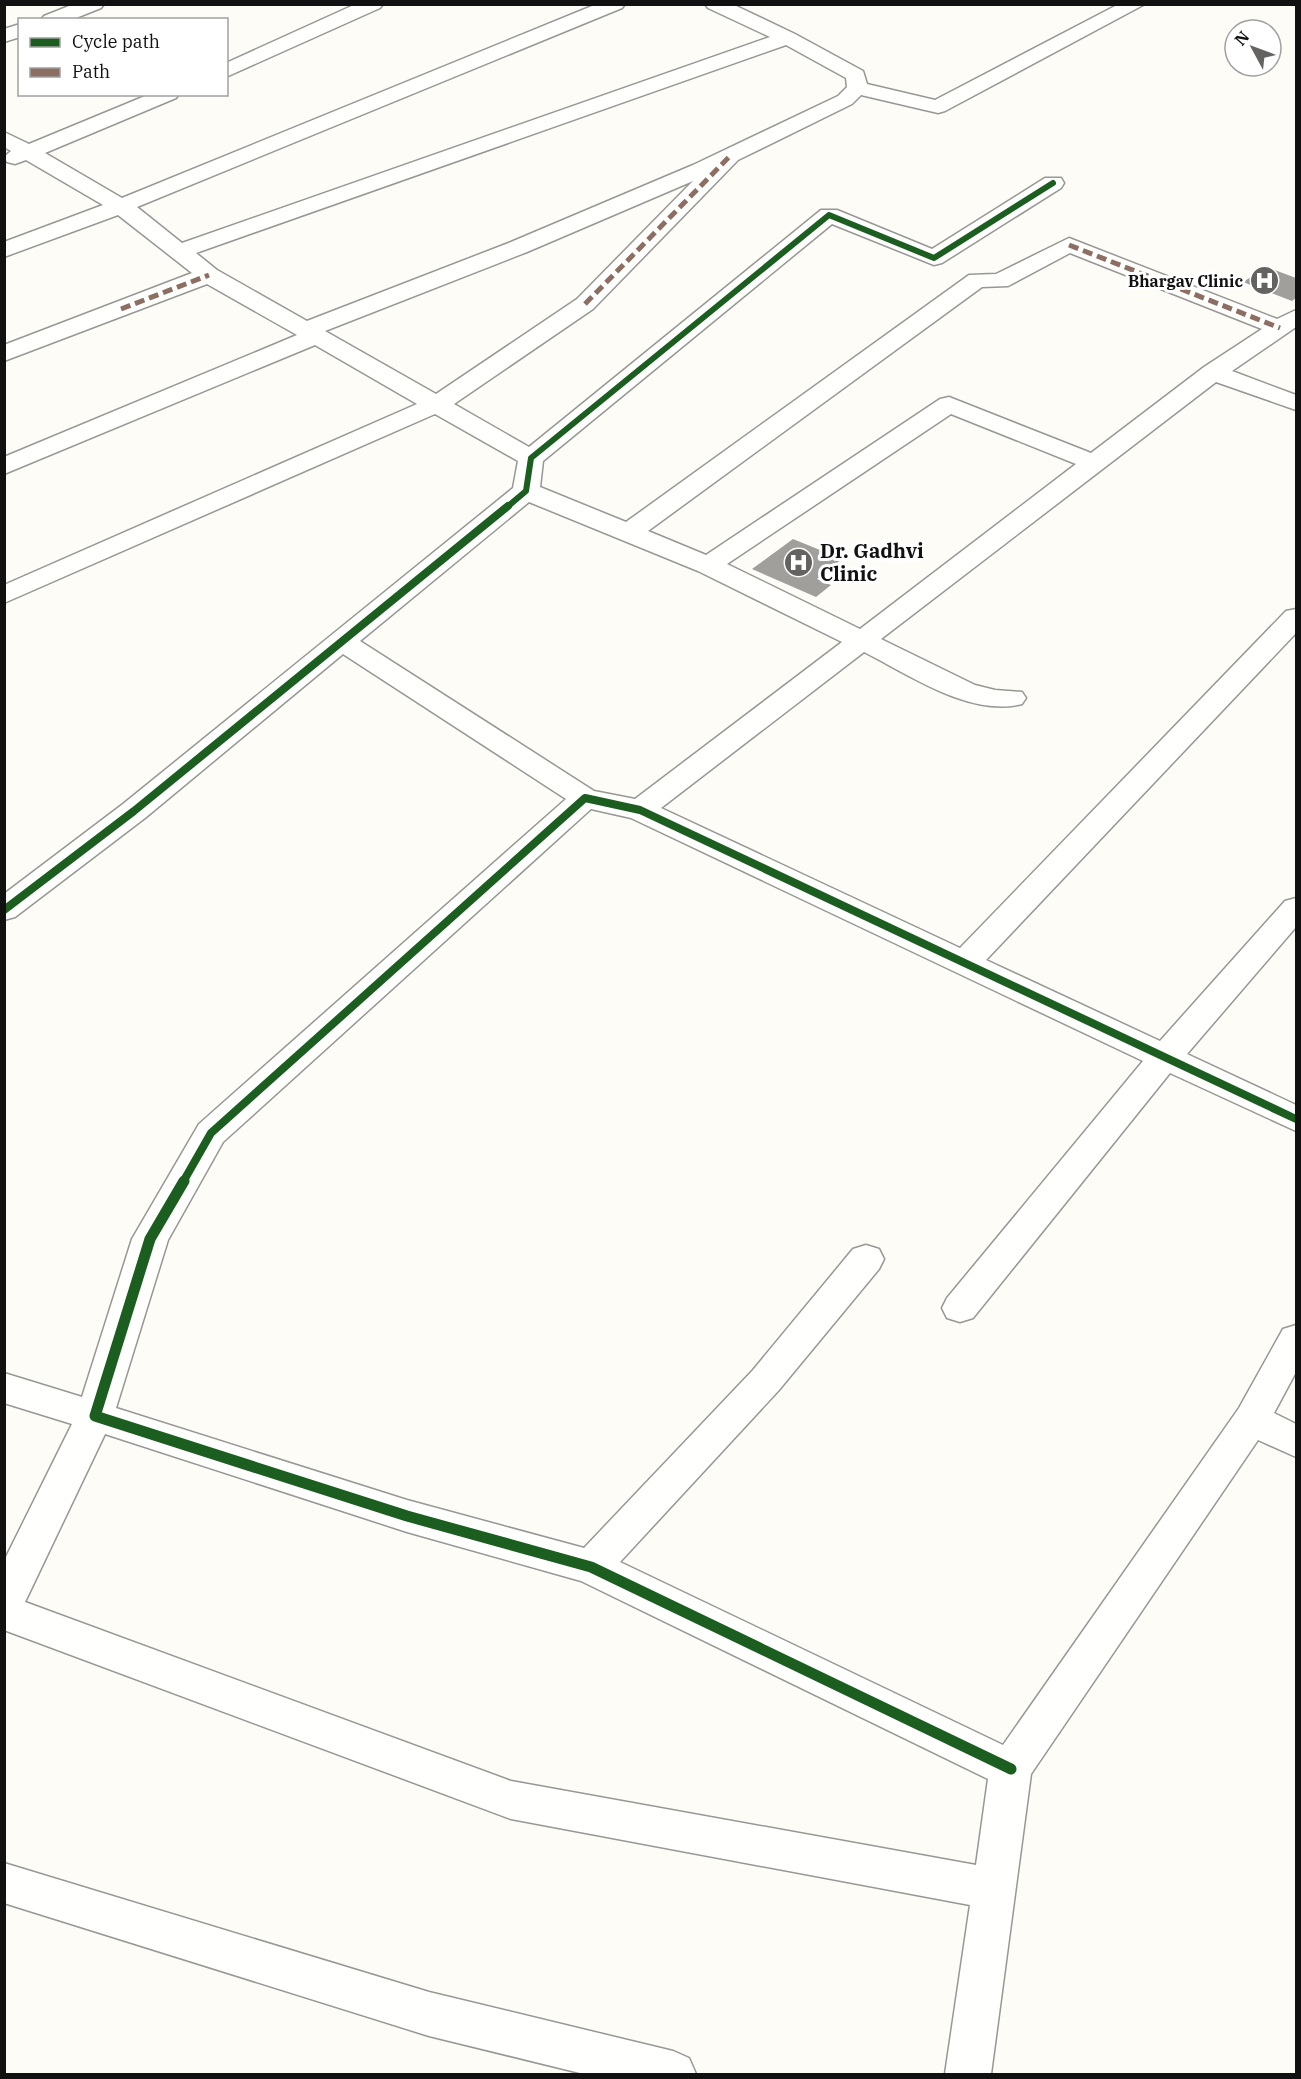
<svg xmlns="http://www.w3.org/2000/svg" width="1301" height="2079" viewBox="0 0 1301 2079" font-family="'IBM Plex Serif',serif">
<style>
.building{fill:#a19f9c}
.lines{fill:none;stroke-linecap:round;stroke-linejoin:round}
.street-casing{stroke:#979795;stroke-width:3}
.street{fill:#fffffe;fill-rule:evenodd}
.quiet{stroke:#8d6e63;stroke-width:5;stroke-dasharray:10 5;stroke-linecap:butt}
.cycleway-far2-casing{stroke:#fff;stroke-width:8}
.cycleway-far1-casing{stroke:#fff;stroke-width:12}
.cycleway-casing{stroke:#fff;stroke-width:15}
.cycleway-far2{stroke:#1b5e20;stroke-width:6}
.cycleway-far1{stroke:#1b5e20;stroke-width:8}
.cycleway{stroke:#1b5e20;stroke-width:11}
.labels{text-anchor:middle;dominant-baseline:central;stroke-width:6;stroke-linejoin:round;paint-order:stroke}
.far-poi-label{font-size:16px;font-weight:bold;fill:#111;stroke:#fff;text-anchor:end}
.poi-label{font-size:20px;font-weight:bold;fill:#111;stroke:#fff;text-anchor:start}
</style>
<rect width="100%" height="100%" fill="#fdfcf7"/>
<!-- building -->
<path class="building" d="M1267 267 1296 278V298L1292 301 1243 282Z
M793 539 842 559 817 579 831 585 816 597 752 569Z"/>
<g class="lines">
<defs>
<path id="street" d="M74 4H104L101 8 71 20H41L44 16Z
M356 4H383L380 8 226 77V63Z
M597 4H625L622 8 137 207 182 243 770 37 708 8 705 4H732L795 34 863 71 867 84 935 100 1119 4H1145L945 111 938 113 861 95 852 104 738 160 593 309 454 404 529 447 821 210H837L932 249 1045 178H1061L1064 183 1061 188 942 263 934 265 832 224 543 461 540 487 626 522 969 275 996 274 1069 238 1277 319 1296 310V327L1232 371 1296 395V410L1216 382 881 639 975 685 995 690 1022 692 1026 698 1022 704C969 717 910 675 864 652L661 808 960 948 1286 611 1296 609V633L986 960 1160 1041 1285 901 1296 898V927L1187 1054 1296 1105V1131L1170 1073 973 1318 960 1322 947 1318 942 1308 947 1298 1143 1061 631 818 591 809 223 1142 168 1240 116 1408 407 1500 584 1548 753 1370 853 1249 866 1245 879 1249 884 1259 879 1269 779 1390 620 1562 1003 1745 1239 1408 1283 1329 1296 1325V1372L1274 1413 1296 1424V1457L1258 1440 1031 1774 991 2074H945L970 1905 511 1819 4 1630V1561L72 1424 4 1403V1373L82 1397 132 1239 199 1124 566 799 343 654 145 818 15 917 4 920V894L123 804 513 488 518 461 435 414 4 603V585L417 404 315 345 4 474V457L297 335 207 284 4 361V345L192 273 118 215 4 257V242L103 205 26 160 15 164 7 162 4 157 11 151 4 147V132L29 144 150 94H179L176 98 45 153 122 198ZM786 45 846 78 847 87 838 96 693 165 511 242 307 321 217 270 196 253ZM693 181 577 299 436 394 325 331 527 252ZM1070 253 1262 329 1204 367 1091 453 949 397 940 399 706 555 648 531 982 287 1008 286ZM951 414 1076 464 860 629 727 564ZM529 502 698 571 842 642 635 799 594 791 360 641ZM105 1434 407 1532 581 1581 988 1779 976 1865 511 1781 25 1602Z
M20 24V37L4 42V29Z
M4 1863 429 1992 673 2051 689 2058 696 2074H584L429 2036 4 1903Z"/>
</defs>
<!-- street casing -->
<use href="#street" class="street-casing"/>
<!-- street -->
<use href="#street" class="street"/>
<!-- quiet -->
<path class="quiet" d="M1069 245 1280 328
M585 304 731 155
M121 309 209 275"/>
<defs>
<path id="cycleway-far2" d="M506 508 526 491 531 458 829 215 934 258 1053 183"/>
<path id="cycleway-far1" d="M4 910 134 811 508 506
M183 1182 211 1133 585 798 640 810 1296 1119"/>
<path id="cycleway" d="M184 1181 150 1239 95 1416 407 1516 591 1567 1011 1769"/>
</defs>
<!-- cycleway-far2 casing -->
<use href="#cycleway-far2" class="cycleway-far2-casing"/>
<!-- cycleway-far1 casing -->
<use href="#cycleway-far1" class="cycleway-far1-casing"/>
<!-- cycleway casing -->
<use href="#cycleway" class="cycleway-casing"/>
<!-- cycleway-far2 -->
<use href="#cycleway-far2" class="cycleway-far2"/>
<!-- cycleway-far1 -->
<use href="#cycleway-far1" class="cycleway-far1"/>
<!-- cycleway -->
<use href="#cycleway" class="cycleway"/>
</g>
<!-- icons -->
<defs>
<symbol id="hospital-disc" viewBox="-11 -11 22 22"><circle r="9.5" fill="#646362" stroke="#fff"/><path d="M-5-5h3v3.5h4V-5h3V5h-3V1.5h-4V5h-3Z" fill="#fff"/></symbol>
</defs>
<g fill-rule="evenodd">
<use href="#hospital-disc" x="1248" y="264" width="33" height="33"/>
<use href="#hospital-disc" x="782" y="546" width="33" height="33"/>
</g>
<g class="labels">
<!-- far-poi labels -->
<g class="far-poi-label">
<text x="1243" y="281">Bhargav Clinic</text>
</g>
<!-- poi labels -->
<g class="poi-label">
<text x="820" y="550">Dr. Gadhvi<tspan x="820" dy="23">Clinic</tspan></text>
</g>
</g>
<!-- border -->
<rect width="1301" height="2079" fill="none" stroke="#111111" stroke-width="12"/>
<!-- legend -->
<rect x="18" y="18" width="210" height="78" fill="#ffffff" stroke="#a0a0a0" stroke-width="1.5"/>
<rect x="30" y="38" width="30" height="9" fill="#1b5e20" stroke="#a0a0a0" stroke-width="1.5"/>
<text x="72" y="48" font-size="18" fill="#111111">Cycle path</text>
<rect x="30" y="68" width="30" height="9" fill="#8d6e63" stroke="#a0a0a0" stroke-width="1.5"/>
<text x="72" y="78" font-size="18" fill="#111111">Path</text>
<!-- north arrow -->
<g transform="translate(1253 48) rotate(311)"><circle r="28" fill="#ffffff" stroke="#a0a0a0" stroke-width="1.5"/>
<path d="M0-4.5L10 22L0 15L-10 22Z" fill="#646362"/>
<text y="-9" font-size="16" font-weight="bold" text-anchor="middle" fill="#111111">N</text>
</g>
</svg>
